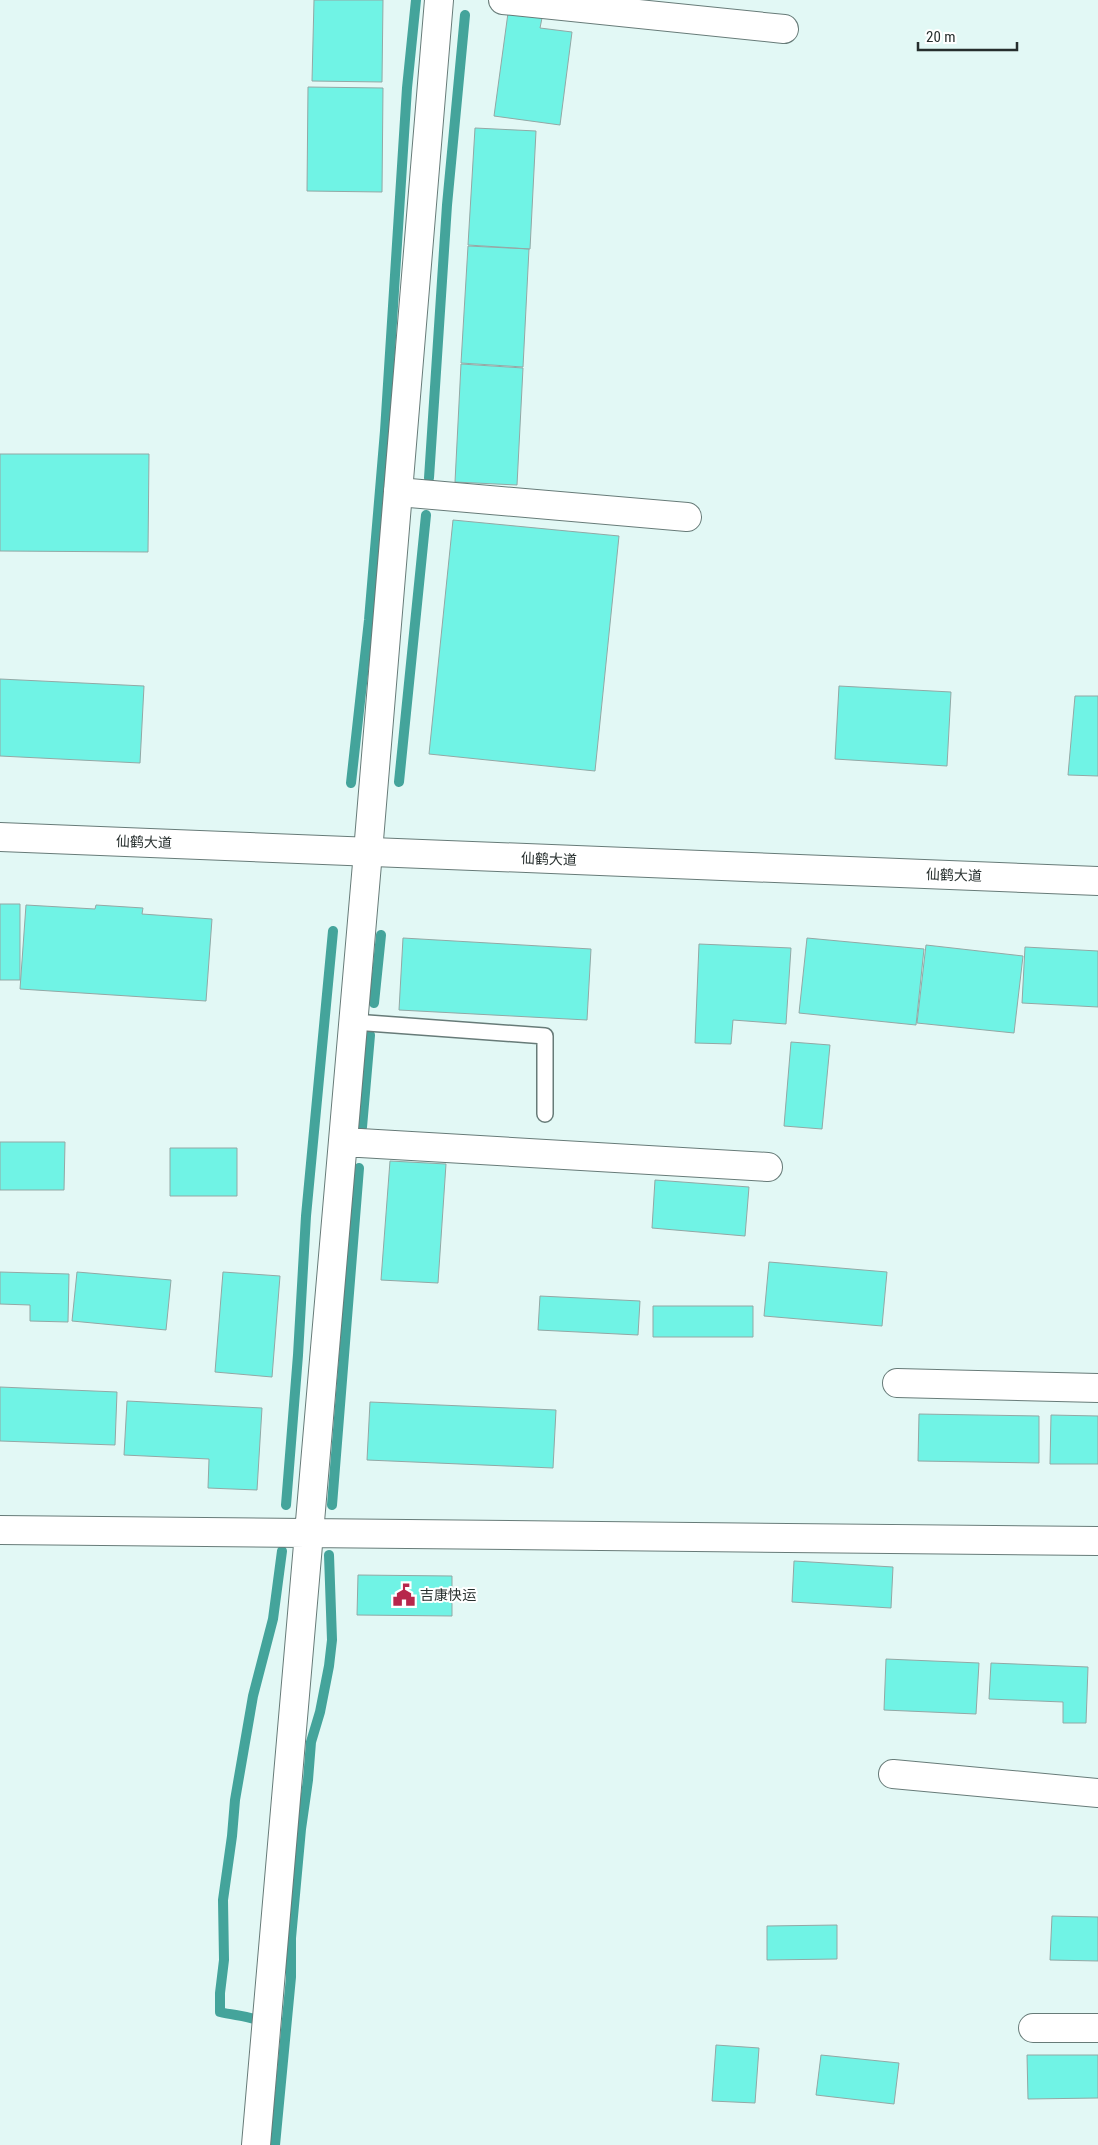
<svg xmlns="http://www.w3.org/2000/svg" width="1098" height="2145" viewBox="0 0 1098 2145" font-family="'Roboto Condensed','Noto Sans SC',sans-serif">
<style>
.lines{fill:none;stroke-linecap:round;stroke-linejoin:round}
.stream{stroke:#44a49b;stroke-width:10}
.building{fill:#70f3e5;stroke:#93a8a5}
.lane-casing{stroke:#677b78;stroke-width:18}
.street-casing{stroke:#677b78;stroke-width:30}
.secondary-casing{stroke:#677b78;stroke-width:30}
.primary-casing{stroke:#677b78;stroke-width:30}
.lane{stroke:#fff;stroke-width:15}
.street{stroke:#fff;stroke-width:28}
.secondary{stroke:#fff;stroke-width:28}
.primary{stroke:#fff;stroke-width:28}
.labels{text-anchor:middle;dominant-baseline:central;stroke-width:4;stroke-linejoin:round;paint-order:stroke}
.street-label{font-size:14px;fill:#262e2d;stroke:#fff}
.poi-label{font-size:14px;fill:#262e2d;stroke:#fff;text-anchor:start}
</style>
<rect width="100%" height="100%" fill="#e2f8f5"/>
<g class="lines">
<!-- stream -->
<path class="stream" d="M429 478 447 205 465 15
M399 782 426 515
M351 783 369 620 385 431 407 88 416 0
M374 1003 381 935
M362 1127 370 1035
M286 1505 298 1355 306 1216 333 931
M332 1505 359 1168
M264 2023C250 2015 235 2016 220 2012V1993L224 1960 223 1900 232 1836 235 1800 253 1696 273 1619 282 1551
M275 2145 291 1977V1938L301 1829 308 1780 311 1742 320 1712 329 1666 332 1640 329 1555"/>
</g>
<!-- building -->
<path class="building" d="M314 0H383L382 82 312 81Z
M508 13 542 18 540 28 572 32 560 125 494 116Z
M308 87 383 88 382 192 307 191Z
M475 128 536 131 530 249 468 245Z
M468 246 529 249 523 367 461 363Z
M461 364 523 368 517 485 455 482Z
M0 454H149L148 552 0 551Z
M453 520 619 536 595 771 429 754Z
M0 679 144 686 140 763 0 756Z
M839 686 951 692 947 766 835 759Z
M1075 696H1098V776L1068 775Z
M0 904H20V980H0Z
M26 905 95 909 96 905 143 908 142 914 212 919 206 1001 20 989Z
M403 938 591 949 587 1020 399 1010Z
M807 938 924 949 916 1025 799 1013Z
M699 944 791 948 786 1024 733 1020 731 1044 695 1043Z
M926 945 1023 956 1014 1033 917 1023Z
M1025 947 1098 951V1007L1022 1003Z
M791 1042 830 1045 822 1129 784 1126Z
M0 1142H65L64 1190H0Z
M170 1148H237V1196H170Z
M390 1161 446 1164 438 1283 381 1280Z
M655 1180 749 1187 745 1236 652 1228Z
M769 1262 887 1272 882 1326 764 1316Z
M0 1272 69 1274 68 1322 30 1321V1305L0 1304Z
M77 1272 171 1280 166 1330 72 1321Z
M223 1272 280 1276 272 1377 215 1372Z
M540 1296 640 1301 638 1335 538 1330Z
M653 1306H753V1337H653Z
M0 1387 117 1392 115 1445 0 1441Z
M127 1401 262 1408 257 1490 208 1488 209 1459 124 1455Z
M370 1402 556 1410 553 1468 367 1460Z
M919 1414 1039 1416V1463L918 1461Z
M1051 1415 1098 1416V1464H1050Z
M794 1561 893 1567 891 1608 792 1602Z
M358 1575 452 1576V1616L357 1615Z
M886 1659 979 1663 976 1714 884 1710Z
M991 1663 1088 1667 1086 1723H1063V1702L989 1699Z
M1052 1916 1098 1917V1961L1050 1960Z
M837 1925V1959L767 1960V1926Z
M716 2045 759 2048 755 2103 712 2101Z
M821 2055 899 2063 894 2104 816 2095Z
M1027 2055H1098V2098L1028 2099Z"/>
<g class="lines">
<defs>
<path id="lane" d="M354 1022 545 1036V1114"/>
<path id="street" d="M503 0 784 29
M398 492 687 517
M343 1142 768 1167
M897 1383 1098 1388
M0 1530 1098 1541
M893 1774 1098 1793
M1033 2028H1098
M256 2145 368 852"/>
<path id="secondary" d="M368 852 439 0"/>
<path id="primary" d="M0 837 1098 881"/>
</defs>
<!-- lane casing -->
<use href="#lane" class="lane-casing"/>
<!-- street casing -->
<use href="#street" class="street-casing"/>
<!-- secondary casing -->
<use href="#secondary" class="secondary-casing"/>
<!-- primary casing -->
<use href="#primary" class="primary-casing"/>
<!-- lane -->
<use href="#lane" class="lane"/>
<!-- street -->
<use href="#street" class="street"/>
<!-- secondary -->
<use href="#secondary" class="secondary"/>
<!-- primary -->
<use href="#primary" class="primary"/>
</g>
<!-- icons -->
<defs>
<symbol id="civic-bare" viewBox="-9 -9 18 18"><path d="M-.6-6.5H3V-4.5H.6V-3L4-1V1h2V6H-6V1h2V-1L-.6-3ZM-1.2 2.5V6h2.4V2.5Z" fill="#b7264b" stroke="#fff" stroke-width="2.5" paint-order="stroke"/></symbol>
</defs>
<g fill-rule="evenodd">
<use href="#civic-bare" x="388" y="1579" width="32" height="32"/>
</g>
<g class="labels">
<!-- street labels -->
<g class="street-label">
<text transform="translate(144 842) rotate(2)">仙鹤大道</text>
<text transform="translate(549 859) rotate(2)">仙鹤大道</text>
<text transform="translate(954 875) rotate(2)">仙鹤大道</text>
</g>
<!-- poi labels -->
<g class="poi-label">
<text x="420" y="1595">吉康快运</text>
</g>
</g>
<!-- scale -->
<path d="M918 42v8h99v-8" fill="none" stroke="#262e2d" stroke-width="2.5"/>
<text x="926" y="42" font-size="15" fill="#262e2d" stroke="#ffffff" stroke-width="4" paint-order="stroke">20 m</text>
</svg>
